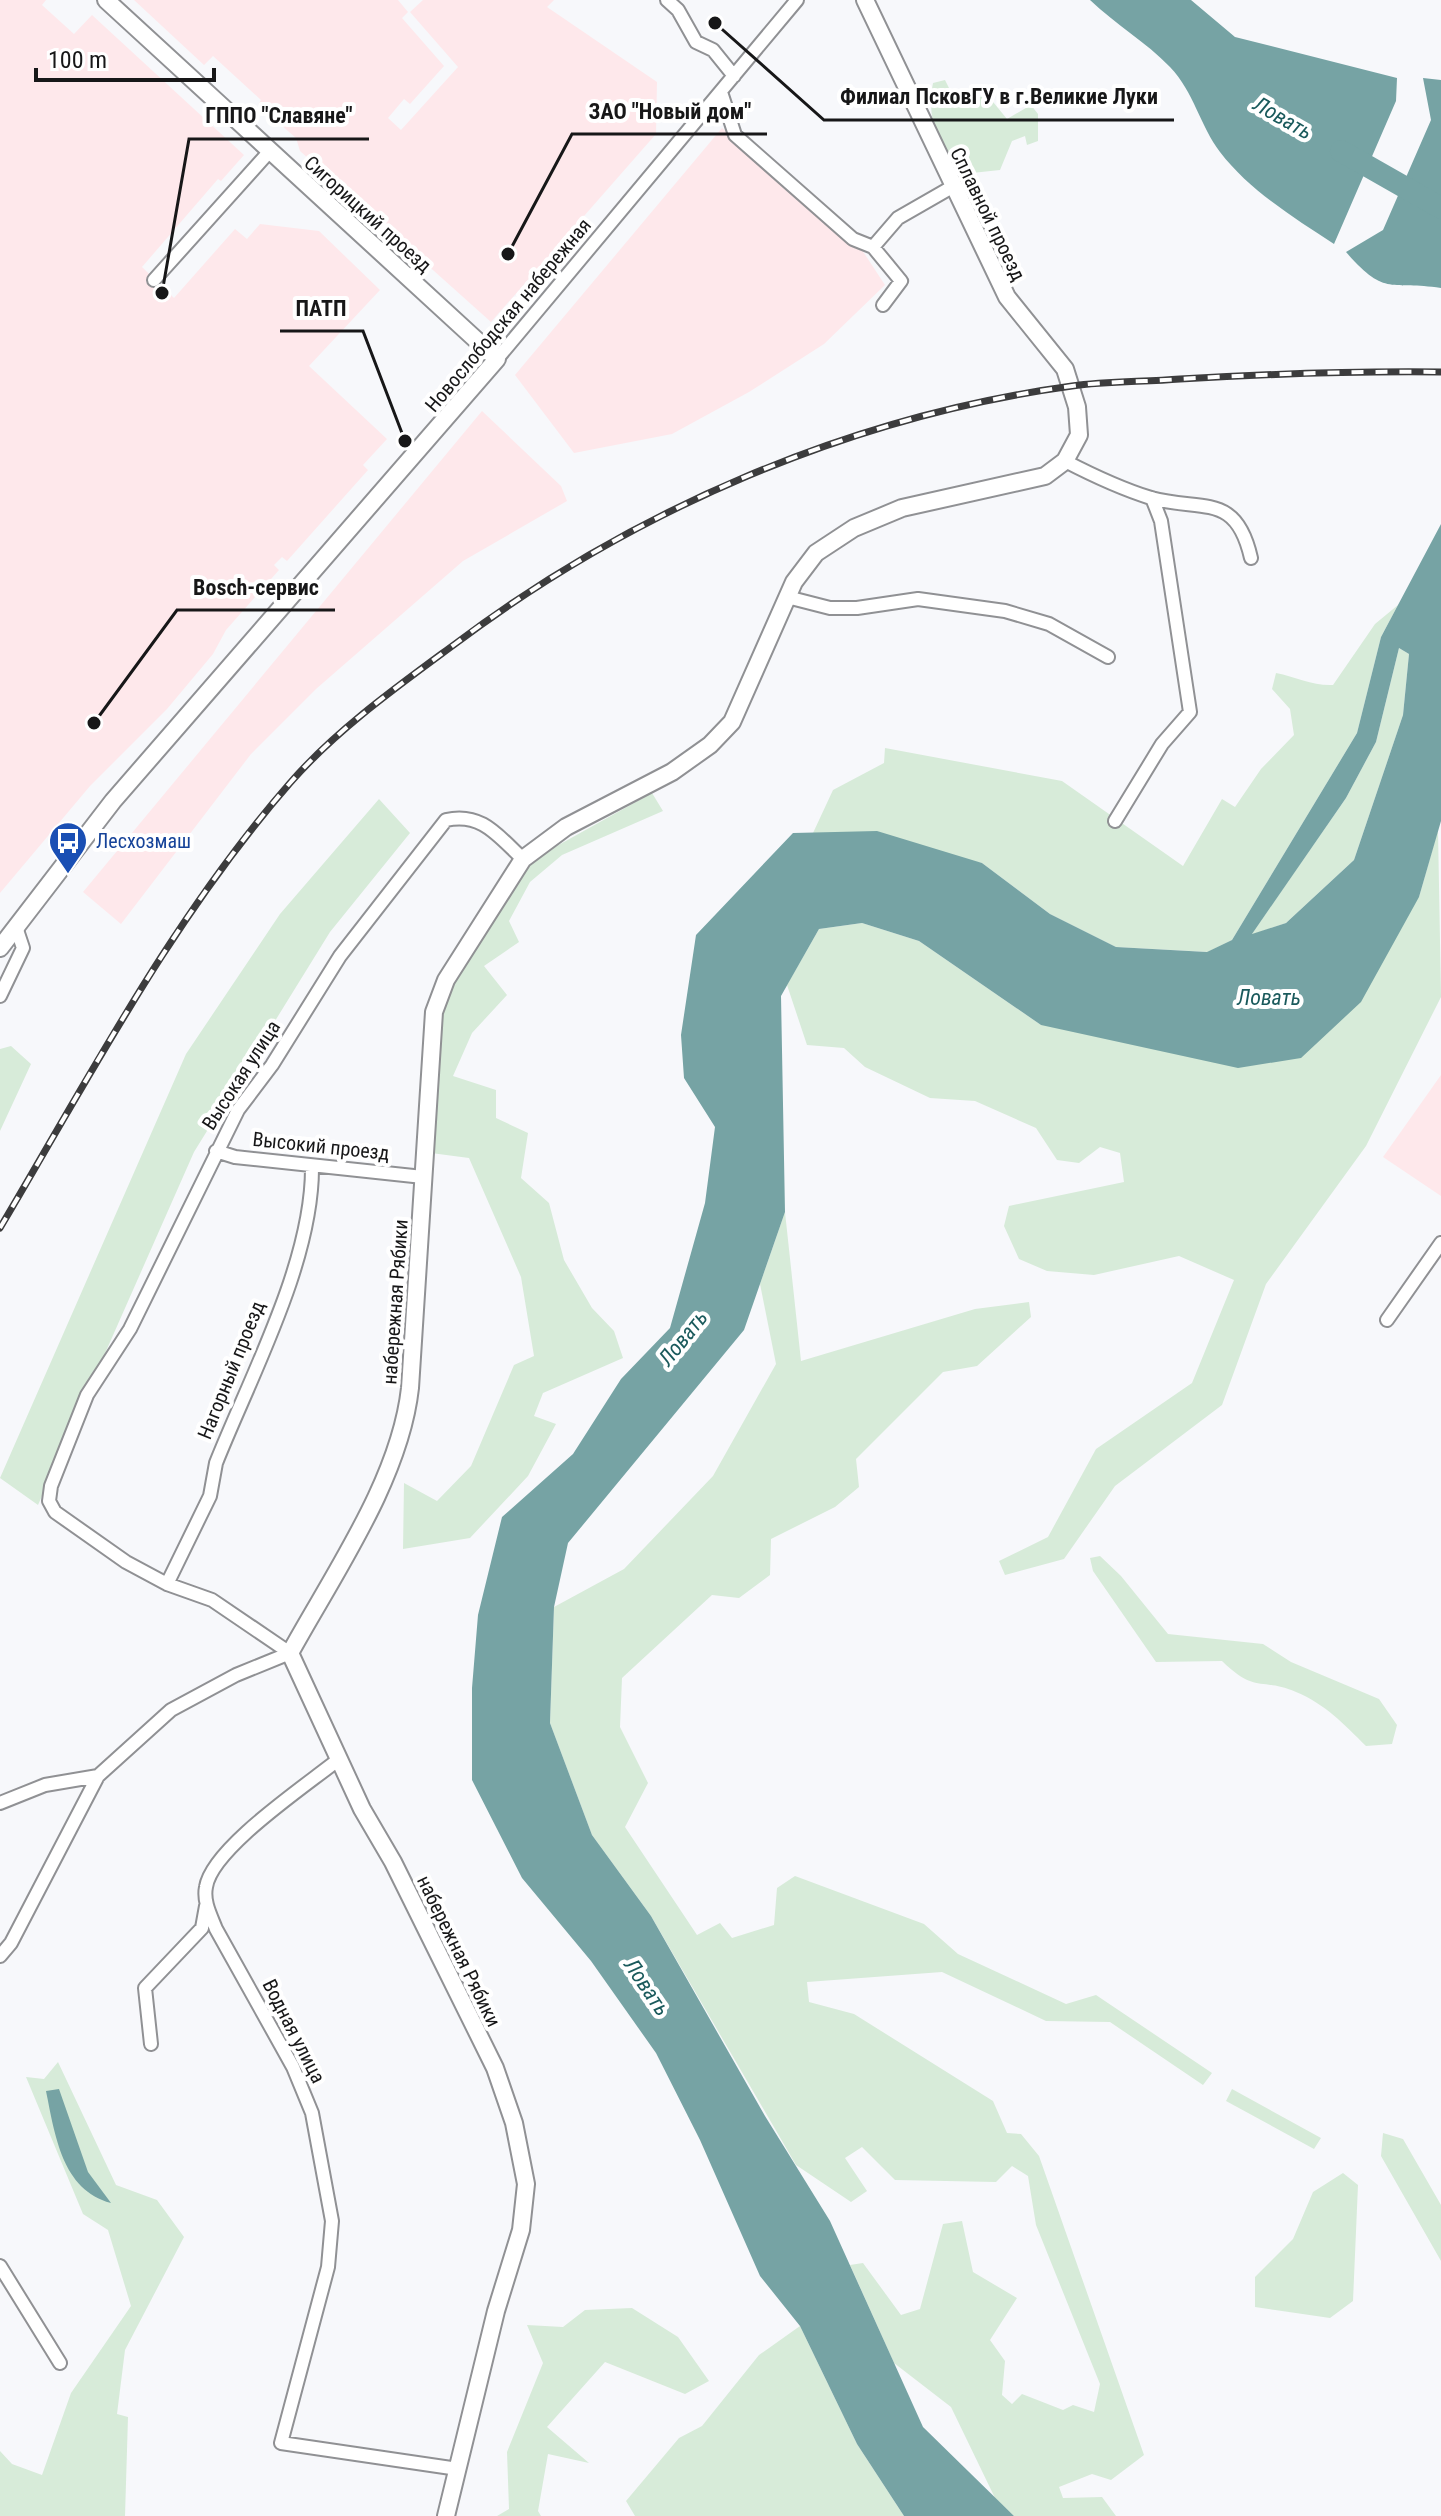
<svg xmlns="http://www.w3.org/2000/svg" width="1441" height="2516" viewBox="0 0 1441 2516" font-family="'Roboto Condensed',sans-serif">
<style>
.industrial{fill:#fee8eb}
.green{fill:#d7ebd9}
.water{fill:#76a3a4;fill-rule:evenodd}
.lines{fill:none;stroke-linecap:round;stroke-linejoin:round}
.river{stroke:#76a3a4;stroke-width:22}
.street-casing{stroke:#909194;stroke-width:16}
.secondary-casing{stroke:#909194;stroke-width:20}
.street{stroke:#fff;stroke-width:12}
.secondary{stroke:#fff;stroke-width:16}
.rail-casing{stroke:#3c3c3d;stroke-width:7}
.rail{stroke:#fff;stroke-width:4;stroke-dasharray:12;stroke-linecap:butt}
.labels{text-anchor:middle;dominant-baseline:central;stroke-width:8;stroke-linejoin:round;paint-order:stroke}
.street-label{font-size:20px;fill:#171718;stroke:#fff}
.transit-label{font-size:20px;fill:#164399;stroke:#fff;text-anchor:start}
.water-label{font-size:22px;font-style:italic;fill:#1a5a5c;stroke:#fff}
.leader{fill:none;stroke:#171718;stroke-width:3}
.callout-dot{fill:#171718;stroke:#fff;stroke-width:3}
.callout-label{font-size:22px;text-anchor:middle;font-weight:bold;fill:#171718;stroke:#fff;stroke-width:8;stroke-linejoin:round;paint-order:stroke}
</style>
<rect width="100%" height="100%" fill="#f7f8fb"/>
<!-- industrial -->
<path class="industrial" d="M0 0H46L42 5 74 34 92 15 244 155 221 181 218 179 142 267 174 298 235 229 247 239 260 224 319 231 380 290 309 366 387 439 363 465 368 470 287 561 282 557 274 565 279 570 226 630 213 654 167 709 90 786 0 893Z
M134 0H398L408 12 402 18 444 66 410 104 404 99 388 118 401 130 458 67 410 12 423 0H554L547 7 657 82 656 134 491 322 300 151 296 138 258 105 261 100 213 56 204 65Z
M722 128 862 250 885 285 824 344 749 392 672 434 574 453 515 375Z
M482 411 561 486 567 501 463 561 316 689 251 754 121 924 83 892Z
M1441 1075V1196L1383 1157Z"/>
<!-- green -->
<path class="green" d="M945 80 953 96 989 97 1007 119 1031 105 1038 114V141L1027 145 1025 136 1012 141 1000 170 953 175C939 142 926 119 933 83Z
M1398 605 1381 637 1357 733 1232 940 1208 952 1116 947 1050 914 982 863 813 833 833 790 884 763 885 748 1062 781 1183 866 1222 799 1235 807 1261 769 1294 735 1290 709 1272 689 1276 673C1296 677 1313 686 1333 685L1375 624Z
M1399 648 1409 654 1403 715 1354 860 1286 923 1251 935 1346 798 1376 742Z
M652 793 663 811 562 855 530 882 509 921 519 942 484 966 507 995 472 1033 453 1076 496 1090V1118L528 1133 521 1178 549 1203 564 1260 592 1308 614 1331 623 1358 543 1393 534 1416 556 1424 528 1476 470 1538 403 1549 404 1483 437 1501 471 1466 514 1365 534 1356 521 1277 469 1158 431 1153 439 1017 448 991 527 866 546 852Z
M379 799 410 833 330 932 194 1152 38 1505 0 1478 186 1054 280 914Z
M1438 830 1441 997 1366 1146 1266 1284 1222 1405 1115 1486 1064 1559 1005 1575 999 1561 1048 1537 1096 1449 1192 1383 1234 1280 1179 1256 1094 1275 1047 1271 1019 1259 1004 1226 1009 1206 1124 1182 1120 1153 1100 1147 1079 1163 1057 1160 1036 1128 975 1101 930 1098 865 1067 844 1048 807 1045 787 985 819 929 862 923 919 941 1041 1025 1419 897Z
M11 1046 31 1064 0 1131V1049Z
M785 1212 801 1361 975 1309 1029 1302 1031 1317 977 1366 943 1372 856 1459 859 1487 835 1507 771 1539 770 1575 739 1598 712 1595 622 1678 620 1727 648 1783 625 1827 697 1935 720 1923 732 1938 774 1925 777 1888 795 1876 924 1924 958 1954 1066 2004 1096 1995 1212 2073 1203 2085 1110 2022 1046 2021 942 1972 807 1982 809 2002 854 2014 993 2101 1007 2133 1021 2134 1039 2156 1144 2455 1111 2480 1092 2474 1059 2487 1063 2498 1102 2497 1116 2516H1014L995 2498 951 2407 894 2363 850 2265 863 2263 901 2315 920 2309 943 2224 962 2221 973 2272 1017 2298 990 2340 1005 2361 1002 2395 1012 2404 1022 2394 1063 2410 1073 2405 1094 2412 1100 2384 1036 2225 1028 2176 1012 2166 996 2182 895 2180 862 2147 845 2158 867 2191 851 2202 796 2165 651 1916 592 1835 550 1723 554 1607 624 1569 713 1476 776 1364 760 1284Z
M1100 1556 1121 1576 1168 1634 1263 1644 1291 1662 1379 1699 1397 1725 1392 1744 1366 1746C1344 1724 1325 1704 1296 1692 1260 1677 1256 1694 1222 1661L1156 1662 1093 1571 1090 1558Z
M58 2062 116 2185 157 2200 184 2237 125 2350 117 2414 128 2417 125 2516H0V2451L12 2464 42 2475 71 2393 131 2306 108 2230 83 2214 26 2077 44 2079Z
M1232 2089 1321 2138 1314 2149 1226 2101Z
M1383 2133 1403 2139 1441 2205V2261L1381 2156Z
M1343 2173 1358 2185 1353 2301 1330 2318 1255 2307V2277L1293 2239 1313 2192Z
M632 2308 678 2337 709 2381 685 2394 605 2362 547 2427 589 2463 548 2454 538 2511 541 2516H497L509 2509 507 2452 543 2363 527 2325 563 2327 585 2310Z
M800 2326 857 2444 904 2516H635L626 2501 679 2438 702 2426 759 2355Z"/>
<!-- water -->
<path class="water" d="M1090 0H1191L1235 37 1397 78 1396 101 1334 244C1294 218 1249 190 1220 152 1200 126 1194 92 1170 67 1146 42 1115 24 1090 0Z
M1423 78 1441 80V288C1390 280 1386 298 1346 252L1383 230 1431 120Z
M1441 524V821L1419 897 1361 1002 1301 1058 1238 1068 1041 1025 919 941 862 923 819 929 781 996 785 1212 744 1330 568 1543 554 1607 550 1723 592 1835 651 1916 765 2116 830 2221 923 2427 1014 2516H904L857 2444 800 2326 760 2276 700 2140 656 2053 591 1961 522 1878 472 1780V1688L478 1615 502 1517 573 1454 621 1379 670 1328 705 1203 715 1127 684 1078 681 1035 696 935 793 833 877 831 982 863 1050 914 1116 947 1207 952 1232 940 1357 733 1381 637ZM1399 648 1409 654 1403 715 1354 860 1286 923 1252 934 1346 798 1376 742Z
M59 2089 88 2172 111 2203C62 2190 55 2135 46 2091Z"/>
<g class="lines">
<!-- river -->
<path class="river" d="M1341 151 1441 208"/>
<defs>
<path id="street" d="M667 0 678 10 696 42 713 50 734 76
M721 92 735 135 853 239 873 247
M154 280 269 152
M883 305 901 281 873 247 898 218 952 187
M497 359 797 0
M1065 461C1092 475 1122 489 1151 498 1203 512 1236 492 1251 558
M787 597 830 608H857L918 599 1005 611 1049 624 1108 657
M1115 821 1162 744 1190 712 1161 521 1152 498
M0 996 23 948 16 927
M216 1151 235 1157 423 1177
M1387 1320 1441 1243
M167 1584 210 1496 216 1463C251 1375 313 1261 312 1166
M290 1653 212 1600 167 1584 126 1562 55 1512 49 1501 51 1486 87 1395 130 1329 238 1110 272 1065 340 956 446 820C482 812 498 836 523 859
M339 1759C307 1785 212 1848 206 1887 203 1902 211 1916 216 1929L293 2067 312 2113 332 2221 328 2267 281 2443 458 2469
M0 1803 45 1785 98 1776
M0 1956 11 1943 98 1776 171 1710 236 1675 290 1653
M151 2044 145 1988 202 1928 206 1906
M0 2266 60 2363"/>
<path id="secondary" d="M0 948 113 801 497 359 106 0
M446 2516 496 2311 521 2230 526 2184 514 2123 495 2068 393 1862 362 1809 290 1653C334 1573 400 1479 410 1388L434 1012 446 980 523 859 566 827 672 772 710 745 732 722 794 582 816 553 854 528 902 508 1045 476 1065 461 1079 435 1077 407 1065 369 1007 297 865 0"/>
</defs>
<!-- street casing -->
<use href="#street" class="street-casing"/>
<!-- secondary casing -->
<use href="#secondary" class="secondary-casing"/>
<!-- street -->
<use href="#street" class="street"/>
<!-- secondary -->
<use href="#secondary" class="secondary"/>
<defs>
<path id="rail" d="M0 1228C90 1076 173 917 290 783 336 730 398 686 455 644 633 510 851 416 1072 386 1107 381 1144 382 1180 379 1267 374 1353 371 1441 372"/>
</defs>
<!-- rail casing -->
<use href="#rail" class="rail-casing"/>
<!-- rail -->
<use href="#rail" class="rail"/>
</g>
<!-- icons -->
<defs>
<symbol id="bus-pin" viewBox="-11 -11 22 30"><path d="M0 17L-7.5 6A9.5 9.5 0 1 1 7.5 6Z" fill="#1a4fb4" stroke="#fff"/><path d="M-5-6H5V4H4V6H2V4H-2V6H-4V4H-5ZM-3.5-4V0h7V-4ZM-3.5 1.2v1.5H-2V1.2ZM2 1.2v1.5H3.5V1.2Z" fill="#fff"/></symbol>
</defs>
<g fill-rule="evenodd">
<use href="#bus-pin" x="46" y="819" width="44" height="60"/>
</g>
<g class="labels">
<!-- street labels -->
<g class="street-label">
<text transform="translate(368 214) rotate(42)">Сигорицкий проезд</text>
<text transform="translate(988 214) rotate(64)">Сплавной проезд</text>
<text transform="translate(508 315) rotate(-50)">Новослободская набережная</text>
<text transform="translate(241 1075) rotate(-57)">Высокая улица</text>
<text transform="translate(321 1146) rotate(6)">Высокий проезд</text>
<text transform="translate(395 1302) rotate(-86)">набережная Рябики</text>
<text transform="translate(231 1370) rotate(-68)">Нагорный проезд</text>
<text transform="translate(459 1951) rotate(64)">набережная Рябики</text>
<text transform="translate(294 2031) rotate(63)">Водная улица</text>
</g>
<!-- transit labels -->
<g class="transit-label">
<text x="96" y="841">Лесхозмаш</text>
</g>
<!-- water labels -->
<g class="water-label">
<text transform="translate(1283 118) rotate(30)">Ловать</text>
<text x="1269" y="997">Ловать</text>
<text transform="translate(683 1338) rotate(-51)">Ловать</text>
<text transform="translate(647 1987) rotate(56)">Ловать</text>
</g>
</g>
<!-- callouts -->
<path class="leader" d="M715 23L824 120H1174M508 254L572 134H767M162 293L189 139H369M405 441L363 331H280M94 723L177 610H335"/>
<g class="callout-dot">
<circle cx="715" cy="23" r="8"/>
<circle cx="508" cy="254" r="8"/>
<circle cx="162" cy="293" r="8"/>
<circle cx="405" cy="441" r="8"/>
<circle cx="94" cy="723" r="8"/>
</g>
<g class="callout-label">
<text x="999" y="104">Филиал ПсковГУ в г.Великие Луки</text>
<text x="670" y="119">ЗАО "Новый дом"</text>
<text x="279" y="123">ГППО "Славяне"</text>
<text x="321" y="316">ПАТП</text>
<text x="256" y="595">Bosch-сервис</text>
</g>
<!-- scale -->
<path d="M36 68v12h178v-12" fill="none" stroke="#171718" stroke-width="4"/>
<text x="48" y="68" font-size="24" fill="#171718" stroke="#ffffff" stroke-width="6" paint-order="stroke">100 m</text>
</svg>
